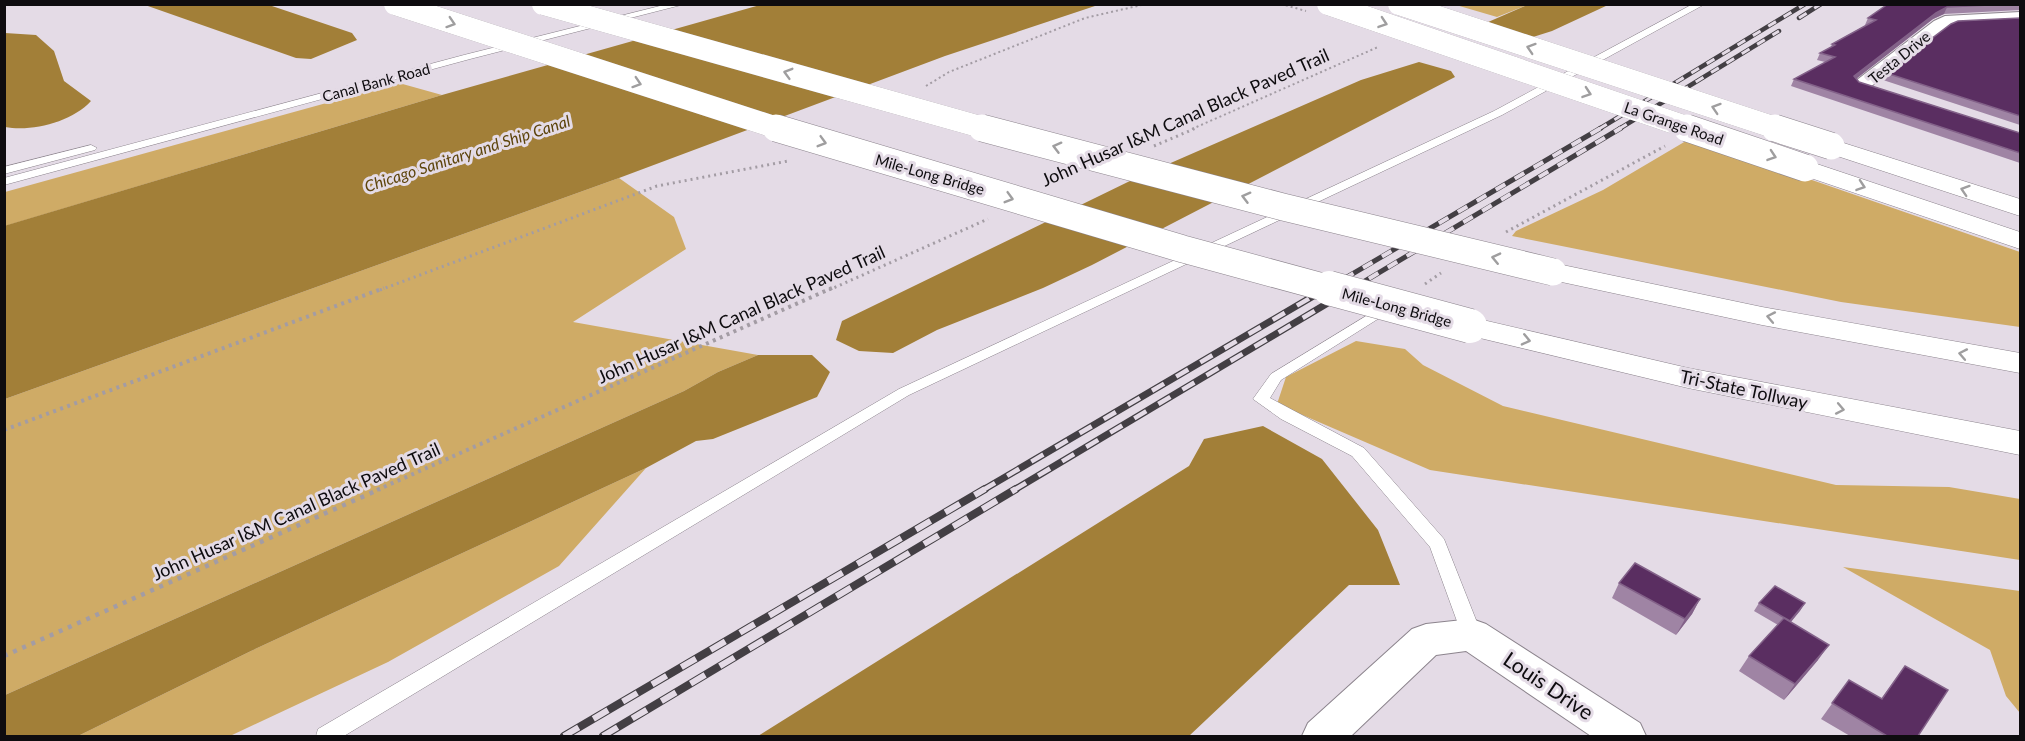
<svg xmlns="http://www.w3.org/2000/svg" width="2025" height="741" viewBox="0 0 2025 741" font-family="Lato,sans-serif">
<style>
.green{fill:#cfab66}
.water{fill:#a27f38}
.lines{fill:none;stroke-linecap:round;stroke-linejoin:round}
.lane-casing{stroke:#8c848d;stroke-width:1}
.street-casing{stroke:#8c848d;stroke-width:2}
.highway-casing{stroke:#8c848d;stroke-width:1}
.path-far3{stroke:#a39ca4;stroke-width:2;stroke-dasharray:2 3;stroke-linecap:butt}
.path-far2{stroke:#a39ca4;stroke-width:3;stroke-dasharray:2 4;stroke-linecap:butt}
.path-far1{stroke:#a39ca4;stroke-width:4;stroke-dasharray:3 4.5;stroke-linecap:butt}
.path{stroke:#a39ca4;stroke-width:4.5;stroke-dasharray:4 6;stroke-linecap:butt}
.lane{fill:#fff;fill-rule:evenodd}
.street{fill:#fff;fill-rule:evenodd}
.highway{fill:#fff;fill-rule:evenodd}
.rail-far3-casing{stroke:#433f44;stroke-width:4.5}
.rail-far2-casing{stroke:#433f44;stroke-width:5}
.rail-far1-casing{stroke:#433f44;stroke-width:7}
.rail-casing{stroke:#433f44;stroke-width:8}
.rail-far3{stroke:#e4dbe6;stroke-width:3;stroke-dasharray:9;stroke-linecap:butt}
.rail-far2{stroke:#e4dbe6;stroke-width:4;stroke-dasharray:11;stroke-linecap:butt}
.rail-far1{stroke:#e4dbe6;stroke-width:4.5;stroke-dasharray:14;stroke-linecap:butt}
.rail{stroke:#e4dbe6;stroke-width:6;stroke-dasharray:17;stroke-linecap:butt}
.highway-bridge-far2-casing{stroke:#8c848d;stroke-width:22;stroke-linecap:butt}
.highway-bridge-far1-casing{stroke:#8c848d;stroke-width:28;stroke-linecap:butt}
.highway-bridge-casing{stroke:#8c848d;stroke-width:35;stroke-linecap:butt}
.highway-bridge-far2{stroke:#fff;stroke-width:22}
.highway-bridge-far1{stroke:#fff;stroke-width:27}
.highway-bridge{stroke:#fff;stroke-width:34}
.wall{fill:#9f84a4}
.shaded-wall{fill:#836289}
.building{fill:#5a2e61;stroke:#836289;stroke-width:1.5}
.oneway{stroke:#9f9e9f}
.labels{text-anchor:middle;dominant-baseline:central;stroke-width:6;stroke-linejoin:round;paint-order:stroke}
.far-street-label{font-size:15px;fill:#0e0c0f;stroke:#e4dbe6}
.far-water-label{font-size:16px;font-style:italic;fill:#5d440b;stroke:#e4dbe6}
.street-label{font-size:18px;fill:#0e0c0f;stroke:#e4dbe6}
.near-street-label{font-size:21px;fill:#0e0c0f;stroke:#e4dbe6}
</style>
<rect width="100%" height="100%" fill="#e4dbe6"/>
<!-- green -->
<path class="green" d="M1456 5H1527L1497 17Z
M399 83 442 95 5 226V192Z
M1691 138 2020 252V327L1841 302 1512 236 1516 231 1603 190Z
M619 178 674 217 686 249 573 322 758 355 718 372 684 391 5 695V399Z
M1356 341 1405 349 1423 365 1503 406 1836 485 1949 487 2020 499V560L1430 470 1277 404 1286 377Z
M646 468 559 566 388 662 230 736H78L251 651Z
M1843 567 2020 591V713L2006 696 1990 650Z"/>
<!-- water -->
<path class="water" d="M145 5H269L352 33 357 40 311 59 296 58Z
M760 5H1098L945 56 619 178 5 399 4 226 442 95Z
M1527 5H1608L1552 31 1533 37 1479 26Z
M5 33 36 35 54 51 64 81 91 101C72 122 32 132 5 127Z
M1419 62 1451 71 1455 77 1092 265 1043 288 937 330 893 353 859 351 836 340 842 321 1134 179 1361 80Z
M758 355H812L830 372 817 397 713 439 696 441 646 468 251 651 78 736H5V695L684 391 718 372Z
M1263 426 1322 459 1378 530 1400 585H1349L1189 736H758L1189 466 1204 439Z"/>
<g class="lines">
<defs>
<path id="lane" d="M668 4H685L470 59 4 185V178L464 55Z
M1693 4H1705L1502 115 909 395 344 736H316L318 729 899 389 1494 111Z
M91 145 97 148 95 150 4 174V167Z
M1376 310 1381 311 1383 314 1381 317 1281 380 1270 398 1364 448 1444 539 1482 635 1479 641 1472 643 1465 641 1462 635 1430 547 1352 456 1281 419 1253 399 1271 374Z"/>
<path id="street" d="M2020 12V22L1954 25 1870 87H1856L1853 83 1934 21 1945 16Z
M1472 619 1486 624 1640 723 1646 736H1591L1466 651 1436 655 1351 736H1302L1308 723 1412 629 1426 624Z"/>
<path id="highway" d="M1831 139 2020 199V216L1822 151 1819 146 1822 141Z
M1805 160 2020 232V249L1796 173 1792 168 1796 163Z
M1553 263 1762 307 2020 353V373L1762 325 1543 278 1538 272 1543 266Z
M1470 317 1688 368 2020 431V455L1688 388 1459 333 1454 326 1459 319Z"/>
</defs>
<!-- lane casing -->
<use href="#lane" class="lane-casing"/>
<!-- street casing -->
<use href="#street" class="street-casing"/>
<!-- highway casing -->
<use href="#highway" class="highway-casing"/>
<!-- path-far3 -->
<path class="path-far3" d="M1281 4 1306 11
M926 86 949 72 1085 18 1146 4
M1192 129 1378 47"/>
<!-- path-far2 -->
<path class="path-far2" d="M1154 146 1196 128
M1506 232 1665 146
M1425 284 1441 273
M380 290 657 186 788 161
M829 290 988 219"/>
<!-- path-far1 -->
<path class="path-far1" d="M4 430 384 288
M377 490 832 288"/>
<!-- path -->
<path class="path" d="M4 656 380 489"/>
<!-- lane -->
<use href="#lane" class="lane"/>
<!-- street -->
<use href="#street" class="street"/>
<!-- highway -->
<use href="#highway" class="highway"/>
<defs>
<path id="rail-far3" d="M1799 18 1821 4
M1599 129 1805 4
M1619 129 1779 31"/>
<path id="rail-far2" d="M1325 290 1601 128
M1350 290 1621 128"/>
<path id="rail-far1" d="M983 490 1327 288
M1014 490 1353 288"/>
<path id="rail" d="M564 736 985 489
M603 736 1016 489"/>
</defs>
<!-- rail-far3 casing -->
<use href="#rail-far3" class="rail-far3-casing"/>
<!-- rail-far2 casing -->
<use href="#rail-far2" class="rail-far2-casing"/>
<!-- rail-far1 casing -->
<use href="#rail-far1" class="rail-far1-casing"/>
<!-- rail casing -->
<use href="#rail" class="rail-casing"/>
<!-- rail-far3 -->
<use href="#rail-far3" class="rail-far3"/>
<!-- rail-far2 -->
<use href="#rail-far2" class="rail-far2"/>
<!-- rail-far1 -->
<use href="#rail-far1" class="rail-far1"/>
<!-- rail -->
<use href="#rail" class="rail"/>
<defs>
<path id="highway-bridge-far2" d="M395 4 780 129
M543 4 988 129
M1328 4 1692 129
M1399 4 1779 129"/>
<path id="highway-bridge-far1" d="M776 128 1183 249 1334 290
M982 128 1283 207 1553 272
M1687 128 1805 168
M1775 128 1831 146"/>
<path id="highway-bridge" d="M1329 288 1470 326"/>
</defs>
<!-- highway-bridge-far2 casing -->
<use href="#highway-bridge-far2" class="highway-bridge-far2-casing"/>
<!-- highway-bridge-far1 casing -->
<use href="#highway-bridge-far1" class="highway-bridge-far1-casing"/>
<!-- highway-bridge casing -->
<use href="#highway-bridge" class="highway-bridge-casing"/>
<!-- highway-bridge-far2 -->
<use href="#highway-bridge-far2" class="highway-bridge-far2"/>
<!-- highway-bridge-far1 -->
<use href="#highway-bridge-far1" class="highway-bridge-far1"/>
<!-- highway-bridge -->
<use href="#highway-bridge" class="highway-bridge"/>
</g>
<!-- wall -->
<path class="wall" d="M1888 4H2020V10L1944 14 1933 19 1856 78 1859 82 2020 133V163L1791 86 1794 79 1825 62 1817 60 1820 53 1831 47 1832 44 1866 25H1865L1868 18Z
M2020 18V125L1883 80 1886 73Z
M1619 583 1700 599 1692 614 1676 635 1612 598Z
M1759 603H1805L1791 622 1818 660 1784 700 1739 671 1749 656 1778 625 1754 611Z
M1905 666 1918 736H1850L1821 719 1849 680 1881 699Z"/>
<!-- shaded-wall -->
<path class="shaded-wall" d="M1947 7 1944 14 1933 19 1851 83 1854 76 1936 13Z
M1700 599 1692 614 1676 635 1685 619Z
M1805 603 1800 611 1785 629 1790 621Z
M1829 645 1818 660 1784 700 1795 684Z"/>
<!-- building -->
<path class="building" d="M1888 4H2011L1947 7 1936 13 1854 76 1859 82 2020 133V153L1794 79 1835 57 1820 53 1835 45 1832 44 1876 20 1868 18Z
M2020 18V116L1886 73 1951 24 1958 21Z
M1635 563 1700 599 1685 619 1619 583Z
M1775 586 1805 603 1790 621 1759 603Z
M1784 618 1829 645 1795 684 1749 656Z
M1905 666 1948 690 1918 736H1887L1832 703 1849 680 1882 699Z"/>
<!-- one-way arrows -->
<defs><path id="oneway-chevron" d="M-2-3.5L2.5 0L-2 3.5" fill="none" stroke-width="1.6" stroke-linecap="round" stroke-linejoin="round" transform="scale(1.5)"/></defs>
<g class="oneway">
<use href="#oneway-chevron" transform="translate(451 23) rotate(18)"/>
<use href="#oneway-chevron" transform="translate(1383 23) rotate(19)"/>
<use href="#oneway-chevron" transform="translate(1531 48) rotate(-162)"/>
<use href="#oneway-chevron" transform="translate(788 73) rotate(-164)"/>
<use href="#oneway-chevron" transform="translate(637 83) rotate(18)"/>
<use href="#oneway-chevron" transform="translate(1587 93) rotate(19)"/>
<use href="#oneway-chevron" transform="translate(1716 108) rotate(-162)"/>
<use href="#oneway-chevron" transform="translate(822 142) rotate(16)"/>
<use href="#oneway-chevron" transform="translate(1057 147) rotate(-165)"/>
<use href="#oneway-chevron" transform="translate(1772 156) rotate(19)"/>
<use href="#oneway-chevron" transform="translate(1861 186) rotate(19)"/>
<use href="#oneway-chevron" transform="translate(1965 190) rotate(-162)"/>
<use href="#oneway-chevron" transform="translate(1246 197) rotate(-165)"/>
<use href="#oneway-chevron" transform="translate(1009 198) rotate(16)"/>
<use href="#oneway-chevron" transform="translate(1496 258) rotate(-167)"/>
<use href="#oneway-chevron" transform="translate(1771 317) rotate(-169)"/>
<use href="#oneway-chevron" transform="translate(1526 340) rotate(13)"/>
<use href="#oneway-chevron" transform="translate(1963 354) rotate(-169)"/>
<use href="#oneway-chevron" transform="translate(1840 409) rotate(11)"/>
</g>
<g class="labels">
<!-- far-street labels -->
<g class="far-street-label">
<text transform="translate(1899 57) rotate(-39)">Testa Drive</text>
<text transform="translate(376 82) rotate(-15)">Canal Bank Road</text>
<text transform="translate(1674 123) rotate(19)">La Grange Road</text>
<text transform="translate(930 174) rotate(16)">Mile-Long Bridge</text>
<text transform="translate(1397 307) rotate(15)">Mile-Long Bridge</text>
</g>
<!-- far-water labels -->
<g class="far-water-label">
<text transform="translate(467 153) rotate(-18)">Chicago Sanitary and Ship Canal</text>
</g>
<!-- street labels -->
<g class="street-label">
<text transform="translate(1185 117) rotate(-24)">John Husar I&amp;M Canal Black Paved Trail</text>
<text transform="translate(741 314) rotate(-24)">John Husar I&amp;M Canal Black Paved Trail</text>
<text transform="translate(1744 389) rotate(12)">Tri-State Tollway</text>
<text transform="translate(296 511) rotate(-24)">John Husar I&amp;M Canal Black Paved Trail</text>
</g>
<!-- near-street labels -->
<g class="near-street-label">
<text transform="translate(1549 685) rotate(34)">Louis Drive</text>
</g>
</g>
<!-- border -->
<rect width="2025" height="741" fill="none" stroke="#0e0c0f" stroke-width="12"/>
</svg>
